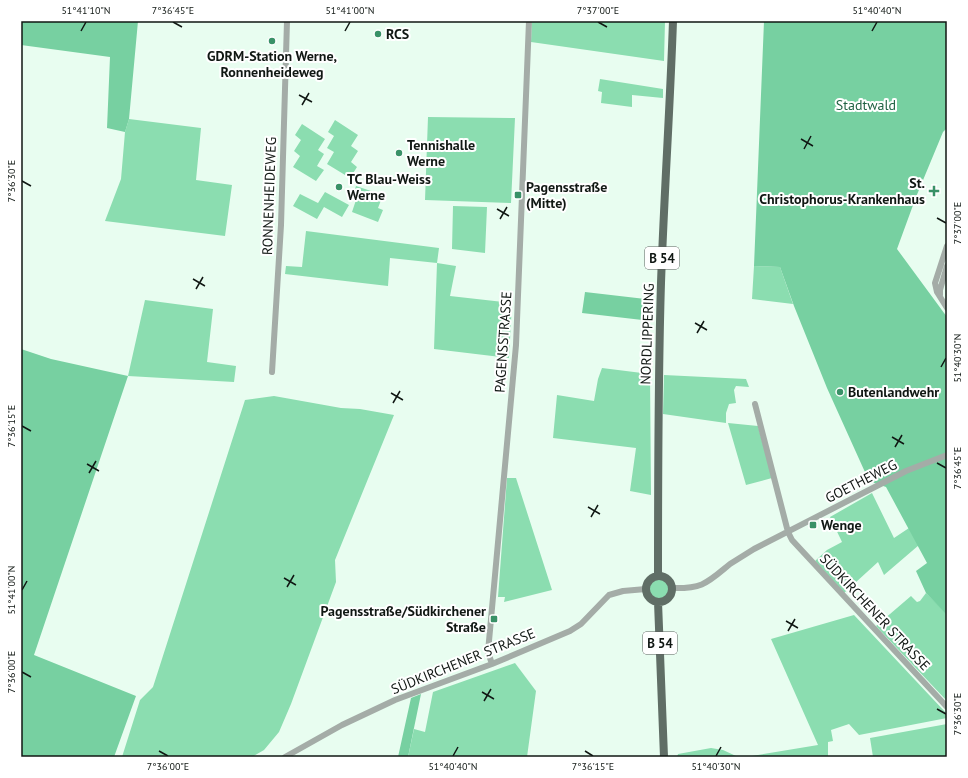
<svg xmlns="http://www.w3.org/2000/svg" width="968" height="778" viewBox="0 0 968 778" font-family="'PT Sans',sans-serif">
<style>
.green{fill:#8bddb0}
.forest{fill:#77d0a1}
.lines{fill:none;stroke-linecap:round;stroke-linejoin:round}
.minor{stroke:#a4aca7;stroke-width:6}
.major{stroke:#606e66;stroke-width:8}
.ticks{fill:none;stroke:#101713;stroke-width:1.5}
.poi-dot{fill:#399167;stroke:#fff;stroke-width:1.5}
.labels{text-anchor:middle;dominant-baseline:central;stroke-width:4;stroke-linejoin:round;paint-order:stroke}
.shield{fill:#fff;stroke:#585d5a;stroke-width:1}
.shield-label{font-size:13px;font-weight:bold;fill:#101713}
.poi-label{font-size:14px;font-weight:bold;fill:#101713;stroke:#fff;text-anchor:start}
.park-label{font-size:14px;fill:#1f6142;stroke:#fff}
.street-label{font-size:14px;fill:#101713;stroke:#fff}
.neatline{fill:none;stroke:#101713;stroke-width:1.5}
.ticks-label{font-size:10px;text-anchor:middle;fill:#101713}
</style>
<rect width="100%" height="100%" fill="#e8fdf0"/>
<!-- green -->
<path class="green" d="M532 21H665L664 61 531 42Z
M600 79 663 89V98L632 95V107L601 103 602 92 598 91Z
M428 117 515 118 511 203 425 200Z
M129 119 201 128 196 180 232 185 225 236 105 221 121 179 125 132Z
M335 120 358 135 351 146 358 151 351 162 357 167 350 178 327 164 334 152 327 148 334 136 328 132Z
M302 124 325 139 318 150 324 154 317 166 324 170 316 181 293 167 300 156 294 151 301 140 295 135Z
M356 186 383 195 378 208 383 210 378 222 352 212 356 200 352 198Z
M325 192 349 205 342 217 324 207 317 219 293 206 300 194 318 203Z
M453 206 487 207 485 253 452 249Z
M306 231 439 248 437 263 456 266 450 296 512 303 509 358 434 349 437 263 390 258 388 286 285 274 286 266 302 267Z
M754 266 780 267 793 304 752 299Z
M145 300 213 309 207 362 236 366 234 382 128 376Z
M602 368 650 374 651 495 630 491 636 448 553 438 557 395 594 401 598 379Z
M664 375 746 379 749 387 736 386 734 390 736 403 729 404 726 413V423L663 414Z
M274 396 341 408 360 409 394 415 335 560 336 582 291 704 279 732 264 750 252 757H122L140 700 153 687 245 400Z
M728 423 758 426 772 478 746 485Z
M507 478H516L552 590 504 602 505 597H498Z
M872 493 894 538 909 528 919 545 884 575 878 562 844 593 815 561 827 550 842 542 830 517Z
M649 589a10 10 0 1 1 20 0a10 10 0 1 1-20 0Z
M926 593 947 614V701L876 626 911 596 917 602 920 601Z
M854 615 947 714V718L859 735 849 724 831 730 833 741 828 742V757H677L678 754 711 748 723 750 736 756H752L818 745 771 639Z
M515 663 536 691 527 757H408L414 729 425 732 433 692Z
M947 724V756L941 757H873L870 738Z"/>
<!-- forest -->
<path class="forest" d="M21 21H138L129 119 125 132 107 128 110 57 21 45Z
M764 21H947V128L943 132 916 197 897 249 947 317 946 614 926 593 916 571 927 563 886 487 869 481 827 388 794 306 780 267 754 266Z
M585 292 654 300 651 321 582 313Z
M21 349 51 359 128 376 34 655 136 696 114 757H21Z
M421 694 408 757H398L411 698Z"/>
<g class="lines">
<!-- minor -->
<path class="minor" d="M947 246 935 283 937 292 947 308
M940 295V290L947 266
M272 372 281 225 287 21
M755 404 788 532 792 540 947 707
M671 588C703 589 707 583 730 564 738 559 746 554 754 549L906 471 947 455
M492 664 488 652 516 345 529 21
M285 757 342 725 395 700 492 664 570 631 581 624 609 595 623 591 646 589"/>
<!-- major -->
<path class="major" d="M658 576C658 479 658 381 661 283 664 196 670 109 673 21
M646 589a13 13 0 1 1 26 0a13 13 0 1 1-26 0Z
M658 602 664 757"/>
</g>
<!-- ticks -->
<path class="ticks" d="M173 22 182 27M598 22 607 27M81 31 86 22M345 31 350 22M872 31 877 22M299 95 312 102M302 105 309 93M801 139 813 146M804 149 811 136M22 181 31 186M497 209 509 216M937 218 946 223M500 219 507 207M193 279 205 286M196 289 203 277M695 323 707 330M697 333 704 321M941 367 946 358M391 393 403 400M393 403 400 391M22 426 31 431M892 437 904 444M895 447 902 435M937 463 946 468M87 464 99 471M89 473 96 461M588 507 600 514M591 517 598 505M284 578 296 585M287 587 294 575M22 590 27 581M786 621 798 628M788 631 795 619M22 672 31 677M482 692 494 699M484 701 491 689M937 709 946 714M159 751 168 756M585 751 593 756M453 756 458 747M716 756 721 747"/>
<!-- markers -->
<g class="poi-dot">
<circle cx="378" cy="34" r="4"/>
<circle cx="272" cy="41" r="4"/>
<circle cx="399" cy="153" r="4"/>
<circle cx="339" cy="187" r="4"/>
<path d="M932 185h4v4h4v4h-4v4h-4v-4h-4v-4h4z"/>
<rect x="514" y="191" width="8" height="8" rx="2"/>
<circle cx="840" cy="392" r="4"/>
<rect x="809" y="521" width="8" height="8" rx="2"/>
<rect x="490" y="615" width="8" height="8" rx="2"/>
</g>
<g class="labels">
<!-- shield labels -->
<g class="shield">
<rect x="645" y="247" width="34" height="22" rx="3"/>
<rect x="643" y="632" width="34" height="22" rx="3"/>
</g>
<g class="shield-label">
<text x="662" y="258">B 54</text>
<text x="660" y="643">B 54</text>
</g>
<!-- poi labels -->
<g class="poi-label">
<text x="386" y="34">RCS</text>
<text x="272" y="56" text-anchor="middle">GDRM-Station Werne,<tspan x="272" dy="16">Ronnenheideweg</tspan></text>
<text x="407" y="145">Tennishalle<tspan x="407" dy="16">Werne</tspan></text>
<text x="347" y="179">TC Blau-Weiss<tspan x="347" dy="16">Werne</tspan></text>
<text x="925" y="183" text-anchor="end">St.<tspan x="925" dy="16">Christophorus-Krankenhaus</tspan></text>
<text x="526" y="187">Pagensstraße<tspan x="526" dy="16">(Mitte)</tspan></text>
<text x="848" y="392">Butenlandwehr</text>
<text x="821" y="525">Wenge</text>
<text x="486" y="611" text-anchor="end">Pagensstraße/Südkirchener<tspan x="486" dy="16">Straße</tspan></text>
</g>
<!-- park labels -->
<g class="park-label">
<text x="866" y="105">Stadtwald</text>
</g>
<!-- street labels -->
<g class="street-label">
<text transform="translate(269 196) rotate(-88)">RONNENHEIDEWEG</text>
<text transform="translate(647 334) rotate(-88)">NORDLIPPERING</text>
<text transform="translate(503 342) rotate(-86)">PAGENSSTRASSE</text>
<text transform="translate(861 481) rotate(-27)">GOETHEWEG</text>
<text transform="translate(875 612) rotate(47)">SÜDKIRCHENER STRASSE</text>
<text transform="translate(463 661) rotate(-22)">SÜDKIRCHENER STRASSE</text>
</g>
</g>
<!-- border -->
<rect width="968" height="778" fill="none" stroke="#ffffff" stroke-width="44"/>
<rect x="22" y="22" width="924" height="734" class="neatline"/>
<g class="ticks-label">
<text x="86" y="14">51°41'10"N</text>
<text x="173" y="14">7°36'45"E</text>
<text x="350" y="14">51°41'00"N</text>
<text x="598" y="14">7°37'00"E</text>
<text x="877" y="14">51°40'40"N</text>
<text transform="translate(11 181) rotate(-90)" y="4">7°36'30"E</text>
<text transform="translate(957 223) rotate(-90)" y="4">7°37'00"E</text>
<text transform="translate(957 358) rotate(-90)" y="4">51°40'30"N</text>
<text transform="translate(11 426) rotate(-90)" y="4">7°36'15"E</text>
<text transform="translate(957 468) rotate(-90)" y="4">7°36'45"E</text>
<text transform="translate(11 590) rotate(-90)" y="4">51°41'00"N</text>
<text transform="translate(11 672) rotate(-90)" y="4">7°36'00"E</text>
<text transform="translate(957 714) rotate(-90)" y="4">7°36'30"E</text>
<text x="168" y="770">7°36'00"E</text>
<text x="453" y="770">51°40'40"N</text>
<text x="593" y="770">7°36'15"E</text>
<text x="716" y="770">51°40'30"N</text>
</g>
</svg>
